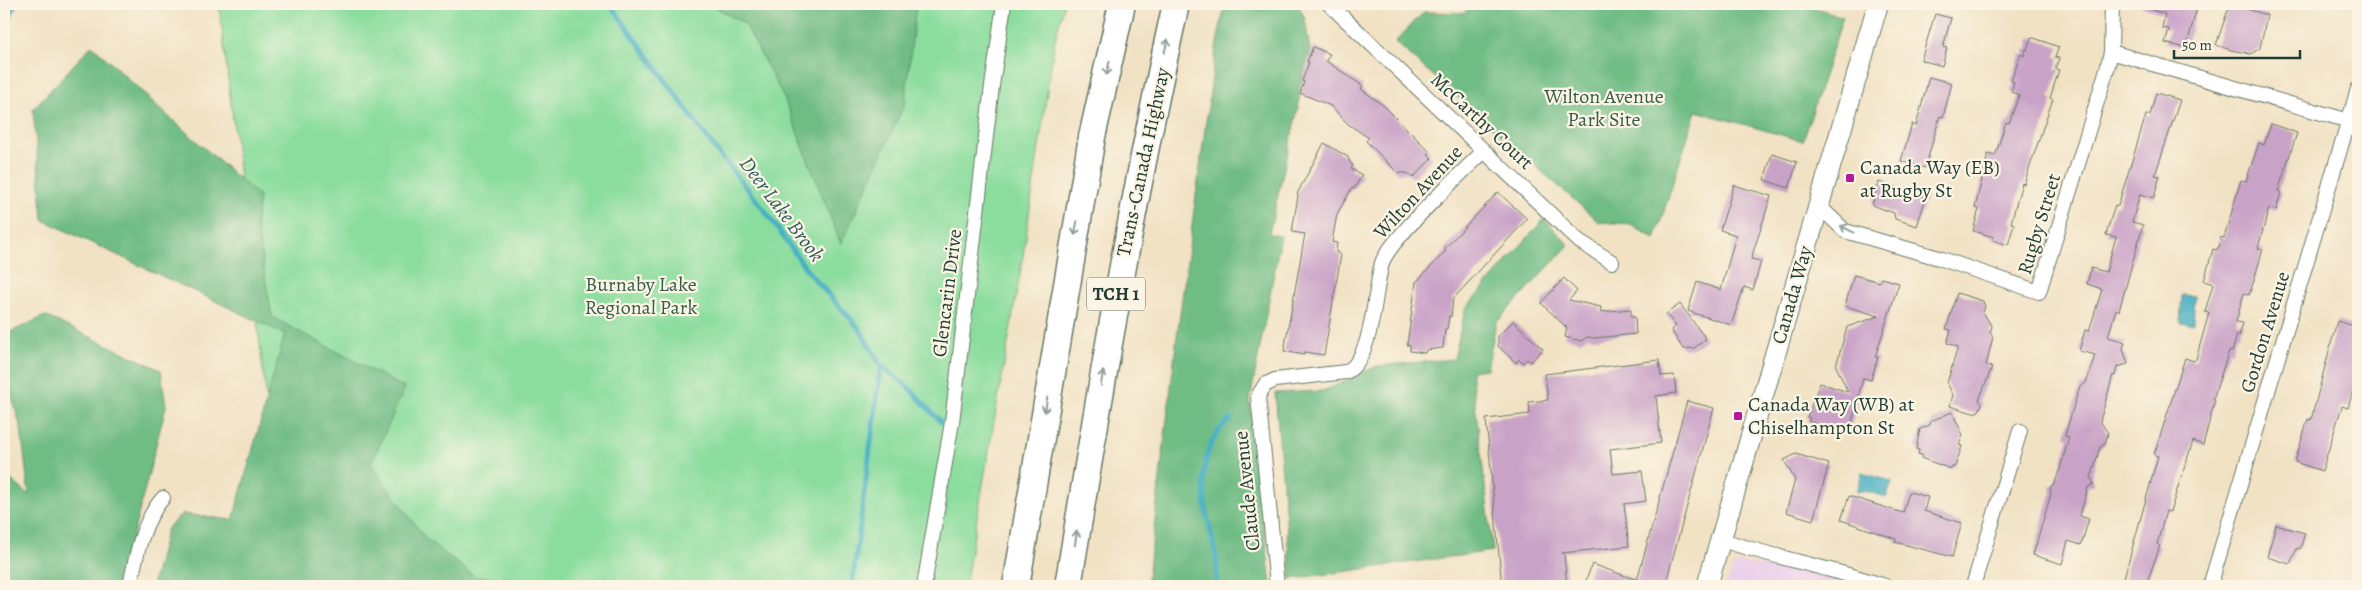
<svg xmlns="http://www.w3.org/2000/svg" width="2362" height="590" viewBox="0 0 2362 590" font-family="Alegreya,serif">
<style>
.built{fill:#ebd1eb}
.green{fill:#8bdd9e;stroke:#558d69}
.forest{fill:#70bc85;stroke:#487c5c}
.water{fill:#44afc2;stroke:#32767b}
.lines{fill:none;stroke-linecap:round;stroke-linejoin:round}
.stream{stroke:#44afc2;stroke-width:5}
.building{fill:#c9a3c7}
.street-casing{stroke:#687766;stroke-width:16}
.secondary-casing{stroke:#687766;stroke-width:22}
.highway-casing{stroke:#687766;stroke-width:29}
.street{stroke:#fff;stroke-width:14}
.secondary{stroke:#fff;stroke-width:20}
.highway{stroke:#fff;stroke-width:26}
.oneway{stroke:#8f9e9a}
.poi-dot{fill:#b5179e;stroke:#fcf5e5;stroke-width:2}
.labels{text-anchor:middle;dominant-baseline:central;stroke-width:4.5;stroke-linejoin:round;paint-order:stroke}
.shield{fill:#fcf5e5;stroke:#617469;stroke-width:1}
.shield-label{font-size:19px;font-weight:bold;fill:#1f3d34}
.park-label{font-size:20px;fill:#355d49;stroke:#fcf5e5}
.street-label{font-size:20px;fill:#1f3d34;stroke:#fcf5e5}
.poi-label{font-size:20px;fill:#1f3d34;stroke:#fcf5e5;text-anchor:start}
.water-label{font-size:21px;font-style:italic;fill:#2a5f5f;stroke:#fcf5e5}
</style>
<rect width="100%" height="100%" fill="#fcf5e5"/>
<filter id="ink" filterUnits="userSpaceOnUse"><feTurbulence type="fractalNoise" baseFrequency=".02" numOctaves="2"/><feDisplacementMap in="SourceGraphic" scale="10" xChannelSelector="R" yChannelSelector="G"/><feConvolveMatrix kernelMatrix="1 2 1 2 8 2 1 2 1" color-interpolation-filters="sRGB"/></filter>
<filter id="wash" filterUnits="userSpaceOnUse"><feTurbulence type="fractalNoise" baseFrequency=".0096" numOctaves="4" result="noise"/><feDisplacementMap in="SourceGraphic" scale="20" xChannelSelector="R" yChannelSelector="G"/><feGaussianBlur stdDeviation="1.12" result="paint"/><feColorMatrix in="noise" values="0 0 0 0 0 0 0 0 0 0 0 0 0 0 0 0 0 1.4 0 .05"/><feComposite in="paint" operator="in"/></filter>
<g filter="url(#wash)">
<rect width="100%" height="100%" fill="#f1e2c4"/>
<!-- built -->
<path class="built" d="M1740 563 1795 569 1843 583 1842 586H1725L1734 565Z"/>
<!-- green -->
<path class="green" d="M219 4H1064L1054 44 1022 263 965 586H289Z"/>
<!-- forest -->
<path class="forest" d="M710 4H916L905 103 841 244 784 98 745 24Z
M1225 4H1298L1305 19 1310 51 1298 93 1301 95 1269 234 1281 236 1250 400 1271 586H1147L1177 336 1216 48Z
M1473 4H1804L1843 17 1803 141 1696 111 1655 239 1631 224 1599 222 1395 42 1424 12 1464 13Z
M92 45 168 116 259 196 256 224 272 317 405 388 371 464 425 538 475 577 564 580 571 586H152L167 528 182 514 233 520 285 334 43 220 33 109Z
M1544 219 1569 245 1496 323 1487 369 1471 371 1493 551 1291 579 1275 393 1323 391 1377 366 1454 359 1465 309Z
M45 316 161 370 166 406 120 586H4V474L29 495 21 429 4 369V335Z"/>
<!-- water -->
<path class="water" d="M4 4H17L4 38Z
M2182 295 2195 296 2193 324 2180 323Z
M1862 473 1892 481 1887 497 1864 491 1856 492Z"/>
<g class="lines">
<!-- stream -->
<path class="stream" d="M610 4 716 150 763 208 809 273 859 328 881 366 907 386 941 422
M852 586 881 366
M1215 586C1222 559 1208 530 1205 503 1202 473 1204 437 1231 419"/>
</g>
<g id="blocks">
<!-- building -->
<path class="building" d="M2142 4H2198L2186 48 2165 43 2169 29 2162 28 2165 14 2142 7Z
M2230 4 2267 15 2260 48 2251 54 2231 50 2216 45Z
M1935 14 1951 18 1943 47 1947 48 1942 66 1921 60Z
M2031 37 2059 47 2055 57 2059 58 2055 69 2059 70 2050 98 2053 99 2048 113 2024 184 2022 183 2011 223 2014 224 2008 245 1993 240 1994 237 1973 231 1979 209 1975 208 1988 154 1995 156 2006 122 2009 123 2019 95 2011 92 2014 82 2011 81 2021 54 2024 56 2026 49 2027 50Z
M1313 47 1330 54 1326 61 1363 86 1361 89 1384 106 1430 152 1428 154 1432 158 1413 178 1407 173H1398L1366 141 1369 138 1348 124 1331 106 1300 93 1304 82 1302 81 1309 62H1307Z
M1929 77 1952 83 1943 117 1940 116 1925 168 1901 161 1912 124 1916 126Z
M2156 93 2180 100 2155 175 2160 176 2154 198 2140 194 2132 222 2143 225 2119 311 2116 309 2108 337 2125 342 2123 349 2128 364 2117 367 2115 376 2113 375 2100 421 2108 433 2105 444 2100 447 2091 478 2094 484 2088 487 2080 516 2089 519 2081 545 2068 541 2062 564 2033 555 2051 494 2050 487 2054 485 2060 469 2069 437 2065 436 2073 408 2080 386 2086 383 2095 355 2079 351 2085 330 2089 331 2102 289 2087 284 2091 268 2106 272 2116 237 2106 235 2115 205 2118 206 2146 115H2150Z
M2271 124 2297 133 2278 191 2281 192 2276 210 2269 208 2258 248 2263 249 2254 280 2249 295 2244 293 2236 322 2243 323 2239 336 2237 335 2232 352 2229 351 2213 399 2215 400 2203 445 2193 441 2170 512 2166 511 2157 544 2160 546 2146 585 2124 578 2158 456 2154 455 2185 358 2194 361 2196 359 2209 313 2205 312 2213 284 2204 281 2213 249 2217 250 2221 237 2224 238 2241 180 2246 181 2259 143 2264 145Z
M1324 143 1348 157 1350 163 1353 165 1351 169 1362 175 1354 189 1352 188 1337 214 1332 242 1337 243 1336 252 1341 255 1324 355 1304 352V355L1284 351 1305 234 1292 232 1298 196 1297 194Z
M1772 154 1797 162 1789 188 1764 180Z
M1879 182 1926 198 1917 226 1895 219 1894 213 1872 205Z
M1734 185 1771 196 1751 259 1761 261 1753 290 1744 287 1731 325 1688 311 1697 282 1721 290 1736 235 1720 230Z
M1498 192 1527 219 1453 299 1451 317 1449 316 1447 329H1445L1443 348 1426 350 1425 353 1410 351V345H1407L1416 282 1446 251 1444 249Z
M1854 275 1880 282 1881 278 1899 283 1875 357H1878L1871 380 1863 378 1849 434 1808 421 1810 418 1807 417 1820 383 1848 392 1836 366 1847 327 1879 316 1845 306Z
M1564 278 1577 291 1569 300 1601 307 1600 312 1631 309V317H1635L1636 334 1594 338 1587 337 1581 341 1565 337 1567 328 1541 303Z
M1957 293 1983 301 1985 307 1983 312 1992 327 1990 332 1993 337 1986 365 1992 367 1979 400 1982 404 1979 411 1973 413 1950 406 1953 395 1947 383 1958 347 1947 343 1951 330 1946 329Z
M1680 304 1706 339 1694 348 1683 349 1671 330 1676 326 1666 314Z
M1513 321 1543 349 1531 362 1527 359 1523 363 1519 359 1516 363 1498 346V336Z
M2337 321 2358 327V371L2348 408 2342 406 2322 471 2295 462 2308 419 2311 420Z
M1659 360 1661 376 1674 375 1676 393 1656 396 1661 443 1610 449 1613 474 1642 471 1646 501 1624 504 1629 546 1562 553 1564 554 1567 586H1502L1486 419 1530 414 1529 402 1548 400 1545 374Z
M1687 401 1714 408 1665 586H1584L1592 564 1637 580Z
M1952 412 1963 435 1959 445 1962 446 1955 467H1952L1951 469 1921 458 1922 455 1918 454 1919 450 1916 449 1920 429 1930 425 1931 421Z
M1796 454 1829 464 1813 520 1786 512 1795 480 1784 460Z
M1909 492 1928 497 1924 511 1962 523 1952 557 1895 542 1896 539 1841 520 1849 496 1903 513Z
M2276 525 2305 533 2300 549 2297 548 2290 564 2267 557Z"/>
</g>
</g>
<g filter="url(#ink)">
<use href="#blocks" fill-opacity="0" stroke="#687766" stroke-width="1"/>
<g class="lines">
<defs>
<path id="street" d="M1329 4 1579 241 1612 262
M2111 52 2349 121
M1818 205 1845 231 1939 258 2039 292 2107 69 2111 52 2112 4
M1722 540C1776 558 1831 568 1885 586
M130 586C136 556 142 522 163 498
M924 586 952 422 992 86 1004 4
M1277 586 1258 396 1265 385 1275 380 1346 372C1373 359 1374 292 1382 263 1389 240 1463 172 1484 151
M1973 586 2020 431
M2210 586 2358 89"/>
<path id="secondary" d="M1707 586 1878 4"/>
<path id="highway" d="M1016 586 1092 137 1122 4
M1068 586C1100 391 1133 197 1176 4"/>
</defs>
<!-- street casing -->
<use href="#street" class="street-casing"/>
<!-- secondary casing -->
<use href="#secondary" class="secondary-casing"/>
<!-- highway casing -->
<use href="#highway" class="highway-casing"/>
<!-- street -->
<use href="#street" class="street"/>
<!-- secondary -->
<use href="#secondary" class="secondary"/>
<!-- highway -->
<use href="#highway" class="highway"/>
</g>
<!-- one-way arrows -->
<defs><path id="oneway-shaft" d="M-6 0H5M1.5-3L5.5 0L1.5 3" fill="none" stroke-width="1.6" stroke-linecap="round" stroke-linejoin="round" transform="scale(1.25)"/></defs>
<g class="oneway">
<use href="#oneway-shaft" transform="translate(1166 46) rotate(-77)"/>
<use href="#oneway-shaft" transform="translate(1108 68) rotate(103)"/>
<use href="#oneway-shaft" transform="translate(1076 228) rotate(100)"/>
<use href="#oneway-shaft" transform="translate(1847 229) rotate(-153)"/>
<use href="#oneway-shaft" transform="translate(1102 378) rotate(-81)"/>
<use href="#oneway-shaft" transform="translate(1046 405) rotate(99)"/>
<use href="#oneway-shaft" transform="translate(1076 538) rotate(-81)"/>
</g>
</g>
<!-- markers -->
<g class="poi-dot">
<rect x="1845" y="173" width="10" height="10" rx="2.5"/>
<rect x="1733" y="411" width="10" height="10" rx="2.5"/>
</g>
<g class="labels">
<!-- shield labels -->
<rect class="shield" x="1087" y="277.5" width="58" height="33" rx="4"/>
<g class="shield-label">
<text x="1116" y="294">TCH 1</text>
</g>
<!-- park labels -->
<g class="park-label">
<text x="1604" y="96">Wilton Avenue<tspan x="1604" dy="23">Park Site</tspan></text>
<text x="641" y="284">Burnaby Lake<tspan x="641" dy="23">Regional Park</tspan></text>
</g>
<!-- street labels -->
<g class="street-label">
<text transform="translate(1482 121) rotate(43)">McCarthy Court</text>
<text transform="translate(1143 162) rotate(-78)">Trans-Canada Highway</text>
<text transform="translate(1418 192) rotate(-47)">Wilton Avenue</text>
<text transform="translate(2039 224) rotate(-73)">Rugby Street</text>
<text transform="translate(947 293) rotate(-83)">Glencarin Drive</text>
<text transform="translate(1792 295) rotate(-74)">Canada Way</text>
<text transform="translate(2265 332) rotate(-73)">Gordon Avenue</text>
<text transform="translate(1247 491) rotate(-96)">Claude Avenue</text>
</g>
<!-- poi labels -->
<g class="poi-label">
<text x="1860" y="167">Canada Way (EB)<tspan x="1860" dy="23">at Rugby St</tspan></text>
<text x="1748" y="404">Canada Way (WB) at<tspan x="1748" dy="23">Chiselhampton St</tspan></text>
</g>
<!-- water labels -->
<g class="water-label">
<text transform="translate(782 209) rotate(53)">Deer Lake Brook</text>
</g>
</g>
<!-- margin -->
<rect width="2362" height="590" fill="none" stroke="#fcf5e5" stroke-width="20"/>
<!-- scale -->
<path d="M2174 50v8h126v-8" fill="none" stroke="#1f3d34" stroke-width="2.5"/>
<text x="2182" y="50" font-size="15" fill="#1f3d34" stroke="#fcf5e5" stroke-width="4" paint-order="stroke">50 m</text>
</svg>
